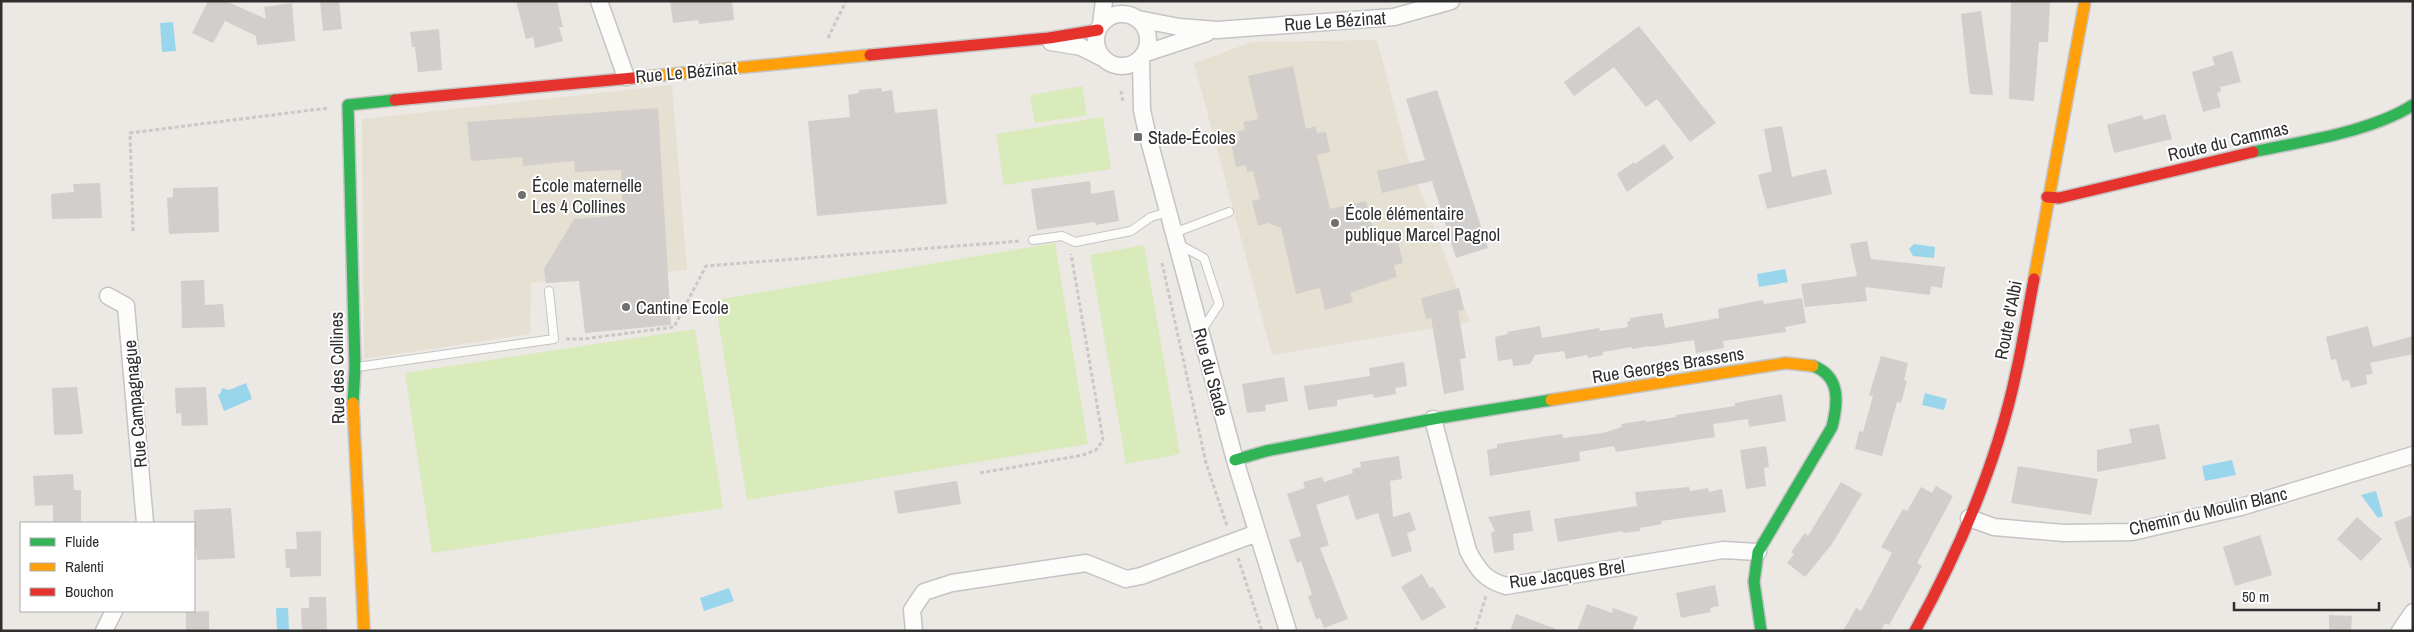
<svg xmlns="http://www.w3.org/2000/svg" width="2414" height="632" viewBox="0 0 2414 632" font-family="'Archivo Narrow',sans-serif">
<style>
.education{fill:#e6e0d3}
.pitch{fill:#d9eabb}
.water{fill:#99d6ec}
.building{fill:#d1cecb}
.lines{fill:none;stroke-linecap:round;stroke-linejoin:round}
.lane-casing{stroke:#c5c4c5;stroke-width:10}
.street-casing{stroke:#c5c4c5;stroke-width:19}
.fast-casing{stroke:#c5c4c5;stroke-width:14}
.slow-casing{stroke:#c5c4c5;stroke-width:14}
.jam-casing{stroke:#c5c4c5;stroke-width:14}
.path{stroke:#c9c9c8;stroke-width:3;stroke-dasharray:4 2.5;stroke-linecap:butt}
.lane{stroke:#fcfcfb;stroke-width:8}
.street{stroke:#fcfcfb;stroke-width:16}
.fast{stroke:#30b455;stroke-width:11}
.slow{stroke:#ff9f0a;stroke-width:11}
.jam{stroke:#e5322d;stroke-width:11}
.poi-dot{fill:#706f6e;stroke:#fff;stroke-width:2}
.labels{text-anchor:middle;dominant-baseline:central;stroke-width:4;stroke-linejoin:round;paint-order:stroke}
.street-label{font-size:18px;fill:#2e2e2e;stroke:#fff}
.poi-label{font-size:18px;fill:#2e2e2e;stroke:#fff;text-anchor:start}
</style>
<rect width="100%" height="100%" fill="#ece8e4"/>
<!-- education -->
<path class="education" d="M1377 40 1408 158 1470 322 1272 355 1194 63 1252 42Z
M672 85 687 270 531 283 530 334 364 359 362 119Z"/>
<!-- pitch -->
<path class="pitch" d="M1082 86 1087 115 1035 123 1030 95Z
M1103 117 1111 169 1004 185 996 134Z
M1055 243 1088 444 747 500 715 300Z
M1144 245 1180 454 1126 464 1090 255Z
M695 329 723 508 432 553 405 373Z"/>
<!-- water -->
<path class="water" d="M173 22 176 51 162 52 160 23Z
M1914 244 1935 247 1934 258 1913 256 1909 249Z
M1785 269 1788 282 1759 287 1757 274Z
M246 383 252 399 224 411 218 395 221 393 222 388 229 390Z
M1925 393 1947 399 1944 410 1922 405Z
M2232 460 2236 475 2205 481 2202 466Z
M2376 491 2383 516 2378 518 2361 495Z
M729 588 734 601 704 611 700 598Z
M276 608H288L289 631H277Z"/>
<!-- building -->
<path class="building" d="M208 1H226L266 19 264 7 292 3 295 41 257 45 256 36 225 21 213 43 192 33Z
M320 1H339L342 29 323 31Z
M516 1H557L563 27H559L563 41 535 48 533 37 526 39Z
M670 1H732L734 20 699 24 698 20 673 23Z
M2011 1H2050L2048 42H2039L2034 101 2009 99Z
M1981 11 1993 95 1970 94 1968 79 1961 14Z
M1639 26 1716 123 1690 142 1657 99 1646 107 1614 67 1574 96 1564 82Z
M439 29 442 70 418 72 415 47H412L410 32Z
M2232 51 2241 82 2220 87 2221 91 2217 93 2221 107 2203 112 2192 72 2215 65 2212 57Z
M1293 66 1306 129 1316 126 1317 133 1326 132 1330 152 1317 155 1330 209 1366 201 1377 246 1398 241 1403 263 1394 265 1397 277 1350 293 1353 302 1325 310 1320 288 1296 294 1281 228 1268 223 1258 226 1252 201 1260 199 1253 171 1247 172 1246 165 1236 167 1231 142 1240 140 1238 131 1245 130 1243 122 1258 119 1248 76Z
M881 88 882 92 892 90 895 113 937 109 947 204 817 216 808 121 850 117 848 95 859 93V90Z
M1437 90 1488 248 1456 258 1432 181 1382 193 1377 171 1425 160 1406 99Z
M658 108 671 325 585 333 579 281 546 283 544 269 574 219 623 215 621 170 575 172 574 161 523 166 522 157 471 161 467 122Z
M2165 114 2172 139 2114 153 2107 125 2142 115 2144 120Z
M1782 126 1792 177 1826 169 1832 194 1767 209 1758 175 1772 171 1764 129Z
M1664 144 1674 158 1627 192 1617 174 1634 162 1635 164Z
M1090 181 1091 194 1114 190 1119 221 1096 225 1095 222 1037 230 1031 189Z
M100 183 102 218 52 219 51 194 74 192 73 184Z
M218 187 219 232 169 234 167 198 173 197V188Z
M1867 241 1871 259 1945 267 1942 288 1931 286 1930 295 1865 287 1867 301 1805 307 1801 284 1857 276 1850 244Z
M204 280 205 305 223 304 225 327 182 328 181 281Z
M1459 288 1464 310 1458 311 1466 358 1460 359 1464 390 1444 394 1431 318 1426 319 1421 298Z
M1802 298 1806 323 1785 327 1786 332 1723 341 1724 348 1696 353 1694 340 1649 347V346L1632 349 1631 347 1603 352V355L1588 358 1587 355 1566 359 1564 351 1535 355 1530 364 1513 366 1512 359 1498 361 1495 337 1508 334 1507 332 1540 326 1542 338 1599 328 1600 331 1628 327 1627 322 1630 321V318L1662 313 1665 328 1719 318 1718 309 1763 300 1764 304Z
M2368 326 2373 347 2413 336V354L2370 363 2373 374 2366 375 2367 384 2351 388 2349 380 2342 381 2336 359 2331 360 2326 337Z
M1881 356 1908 363 1904 380 1907 381 1901 403 1897 402 1882 456 1855 449 1859 431 1863 432 1873 396 1869 395Z
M1404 362 1407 386 1395 388 1396 394 1374 398 1373 394 1337 400V406L1308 410 1304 386 1370 376 1369 368Z
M1284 377 1288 401 1265 405 1266 411 1247 413 1242 384Z
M77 387 83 434 54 435 52 388Z
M206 387 208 425 182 426 181 413 176 414 175 388Z
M1782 394 1786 421 1749 427 1748 419 1713 424 1715 437 1616 452 1614 446 1579 452 1580 461 1490 476 1487 450 1497 448V444L1562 434 1563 438 1603 433 1622 427 1621 424 1646 420V422L1676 417V415L1735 406V403Z
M2159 424 2166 459 2097 472V450L2132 443 2129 429Z
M1766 446 1769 467 1764 468 1766 486 1746 489 1740 450Z
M1399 456 1402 479 1390 481 1393 517 1410 512 1416 530 1407 533 1412 551 1392 557 1378 513 1356 520 1348 495 1316 505 1329 545 1320 548 1348 619 1324 628 1320 618 1316 619 1308 596 1312 595 1301 561 1297 563 1289 540 1301 536 1287 494 1305 488 1303 482 1322 477 1324 482 1353 473 1352 469 1361 467 1360 462Z
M2018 466 2098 479 2091 515 2011 503Z
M73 474 74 490H81V523H53V505L35 506 33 476Z
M957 481 961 504 898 514 894 491Z
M1841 482 1862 494 1832 544 1805 577 1787 563 1794 554 1791 552 1805 533 1808 536Z
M1936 486 1953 496 1917 563 1922 566 1889 625 1885 623 1881 631H1843L1856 608 1861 611 1892 553 1881 547 1903 509 1907 511 1921 487 1932 493Z
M1689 487 1690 491 1708 488 1709 492 1722 489 1726 512 1661 521 1662 524 1640 528V531L1623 533V531L1558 542 1554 519 1637 506 1635 492Z
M231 508 235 558 197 560 196 549H194V510Z
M1530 510 1533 531 1513 534 1514 550 1494 553 1491 533 1495 531 1488 517Z
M2413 515V568H2410L2394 522Z
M2357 517 2382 539 2361 561 2337 539Z
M321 531V576L290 577V568H286L285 549H297L296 532Z
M2260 535 2272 575 2235 586 2223 547Z
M1422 574 1430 588 1433 587 1446 607 1422 621 1401 587Z
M1715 585 1719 606 1710 608 1711 612 1681 618 1676 593Z
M309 597H326L327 631H302L301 608H309Z
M1587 604 1612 613 1613 608 1638 617 1632 631H1577Z
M209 611V631H186V612Z
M1516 614 1556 629V631H1510Z
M2329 615 2352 616 2351 631H2329Z"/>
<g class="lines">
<defs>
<path id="lane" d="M1174 233 1229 212
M1033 240 1062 236 1075 242 1131 231 1151 217 1168 212
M1178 244 1204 258 1219 304 1202 330
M357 367 554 339 549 291"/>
<path id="street" d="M599 1 626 77
M1096 40a26 26 0 1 1 52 0a26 26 0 1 1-52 0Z
M1138 19 1179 27 1217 30 1394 17 1451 1
M1101 24 1104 1
M1051 42 1081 47 1101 57
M1146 53 1207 33
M1141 59 1142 110 1147 133 1235 460 1288 631
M108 296 126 306 145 523
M1433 419 1468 551C1478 570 1485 580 1506 586L1723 550 1758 552
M1969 518 1994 527 2064 533 2132 532 2241 507 2413 455
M104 631 114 611
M914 631 912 610 924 592 952 583 1086 563 1126 579 1141 576 1257 533
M2400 631 2413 612"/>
<path id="fast" d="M2253 152C2303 141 2371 132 2413 105
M353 403 355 367 348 105 395 100
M1235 460 1266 451 1433 419 1551 400
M1761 631 1754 582 1758 552 1832 427C1838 403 1841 376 1813 366"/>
<path id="slow" d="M633 78 870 55
M2034 279 2085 1
M1551 400 1786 363 1813 366
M353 403 364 631"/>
<path id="jam" d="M870 55 1049 38 1098 30
M395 100 633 78
M2047 197 2059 198 2253 152
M1915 631C1959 551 1997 463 2016 373 2023 342 2028 310 2034 279"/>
</defs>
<!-- lane casing -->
<use href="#lane" class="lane-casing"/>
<!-- street casing -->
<use href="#street" class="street-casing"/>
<!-- fast casing -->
<use href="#fast" class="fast-casing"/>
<!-- slow casing -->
<use href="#slow" class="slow-casing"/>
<!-- jam casing -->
<use href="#jam" class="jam-casing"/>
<!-- path -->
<path class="path" d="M828 38 846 1
M1123 101 1121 93 1125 90
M133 231 130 133 328 108
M1162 263 1206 463 1227 526
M566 339H583L674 327 706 266 1020 241
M980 473 1083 455 1096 450 1103 440 1071 254
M1238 558 1262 631
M1475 631 1486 596"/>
<!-- lane -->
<use href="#lane" class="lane"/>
<!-- street -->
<use href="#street" class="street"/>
<!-- fast -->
<use href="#fast" class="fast"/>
<!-- slow -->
<use href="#slow" class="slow"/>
<!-- jam -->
<use href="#jam" class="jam"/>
</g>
<!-- markers -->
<g class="poi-dot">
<rect x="1133" y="132" width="10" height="10" rx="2.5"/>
<circle cx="522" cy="195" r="5"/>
<circle cx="1335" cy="223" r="5"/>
<circle cx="626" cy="307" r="5"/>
</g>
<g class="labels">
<!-- street labels -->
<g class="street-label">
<text transform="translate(1335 21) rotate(-4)">Rue Le Bézinat</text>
<text transform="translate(686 72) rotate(-5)">Rue Le Bézinat</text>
<text transform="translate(2228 141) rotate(-13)">Route du Cammas</text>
<text transform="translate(2008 320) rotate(-79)">Route d'Albi</text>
<text transform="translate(1668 365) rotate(-9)">Rue Georges Brassens</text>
<text transform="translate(337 368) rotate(-91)">Rue des Collines</text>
<text transform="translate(1211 372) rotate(75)">Rue du Stade</text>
<text transform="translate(135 404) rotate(-95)">Rue Campagnague</text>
<text transform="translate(2208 511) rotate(-13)">Chemin du Moulin Blanc</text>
<text transform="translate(1567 574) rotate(-8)">Rue Jacques Brel</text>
</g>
<!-- poi labels -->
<g class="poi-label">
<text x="1148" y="137">Stade-Écoles</text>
<text x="532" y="185">École maternelle<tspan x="532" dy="21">Les 4 Collines</tspan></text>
<text x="1345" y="213">École élémentaire<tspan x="1345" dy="21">publique Marcel Pagnol</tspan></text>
<text x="636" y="307">Cantine Ecole</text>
</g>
</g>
<!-- border -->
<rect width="2414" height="632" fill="none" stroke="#2e2e2e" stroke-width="5"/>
<!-- legend -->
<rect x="20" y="522" width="175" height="90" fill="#ffffff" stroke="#ababab"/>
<rect x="30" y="538" width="25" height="8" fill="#30b455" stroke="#ababab"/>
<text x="65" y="547" font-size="15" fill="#2e2e2e">Fluide</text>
<rect x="30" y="563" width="25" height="8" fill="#ff9f0a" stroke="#ababab"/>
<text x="65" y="572" font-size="15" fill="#2e2e2e">Ralenti</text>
<rect x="30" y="588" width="25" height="8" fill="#e5322d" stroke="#ababab"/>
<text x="65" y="597" font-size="15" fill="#2e2e2e">Bouchon</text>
<!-- scale -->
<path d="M2234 602v8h145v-8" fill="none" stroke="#2e2e2e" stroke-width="2.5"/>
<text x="2242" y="602" font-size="15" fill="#2e2e2e" stroke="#ffffff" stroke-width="4" paint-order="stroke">50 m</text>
</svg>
